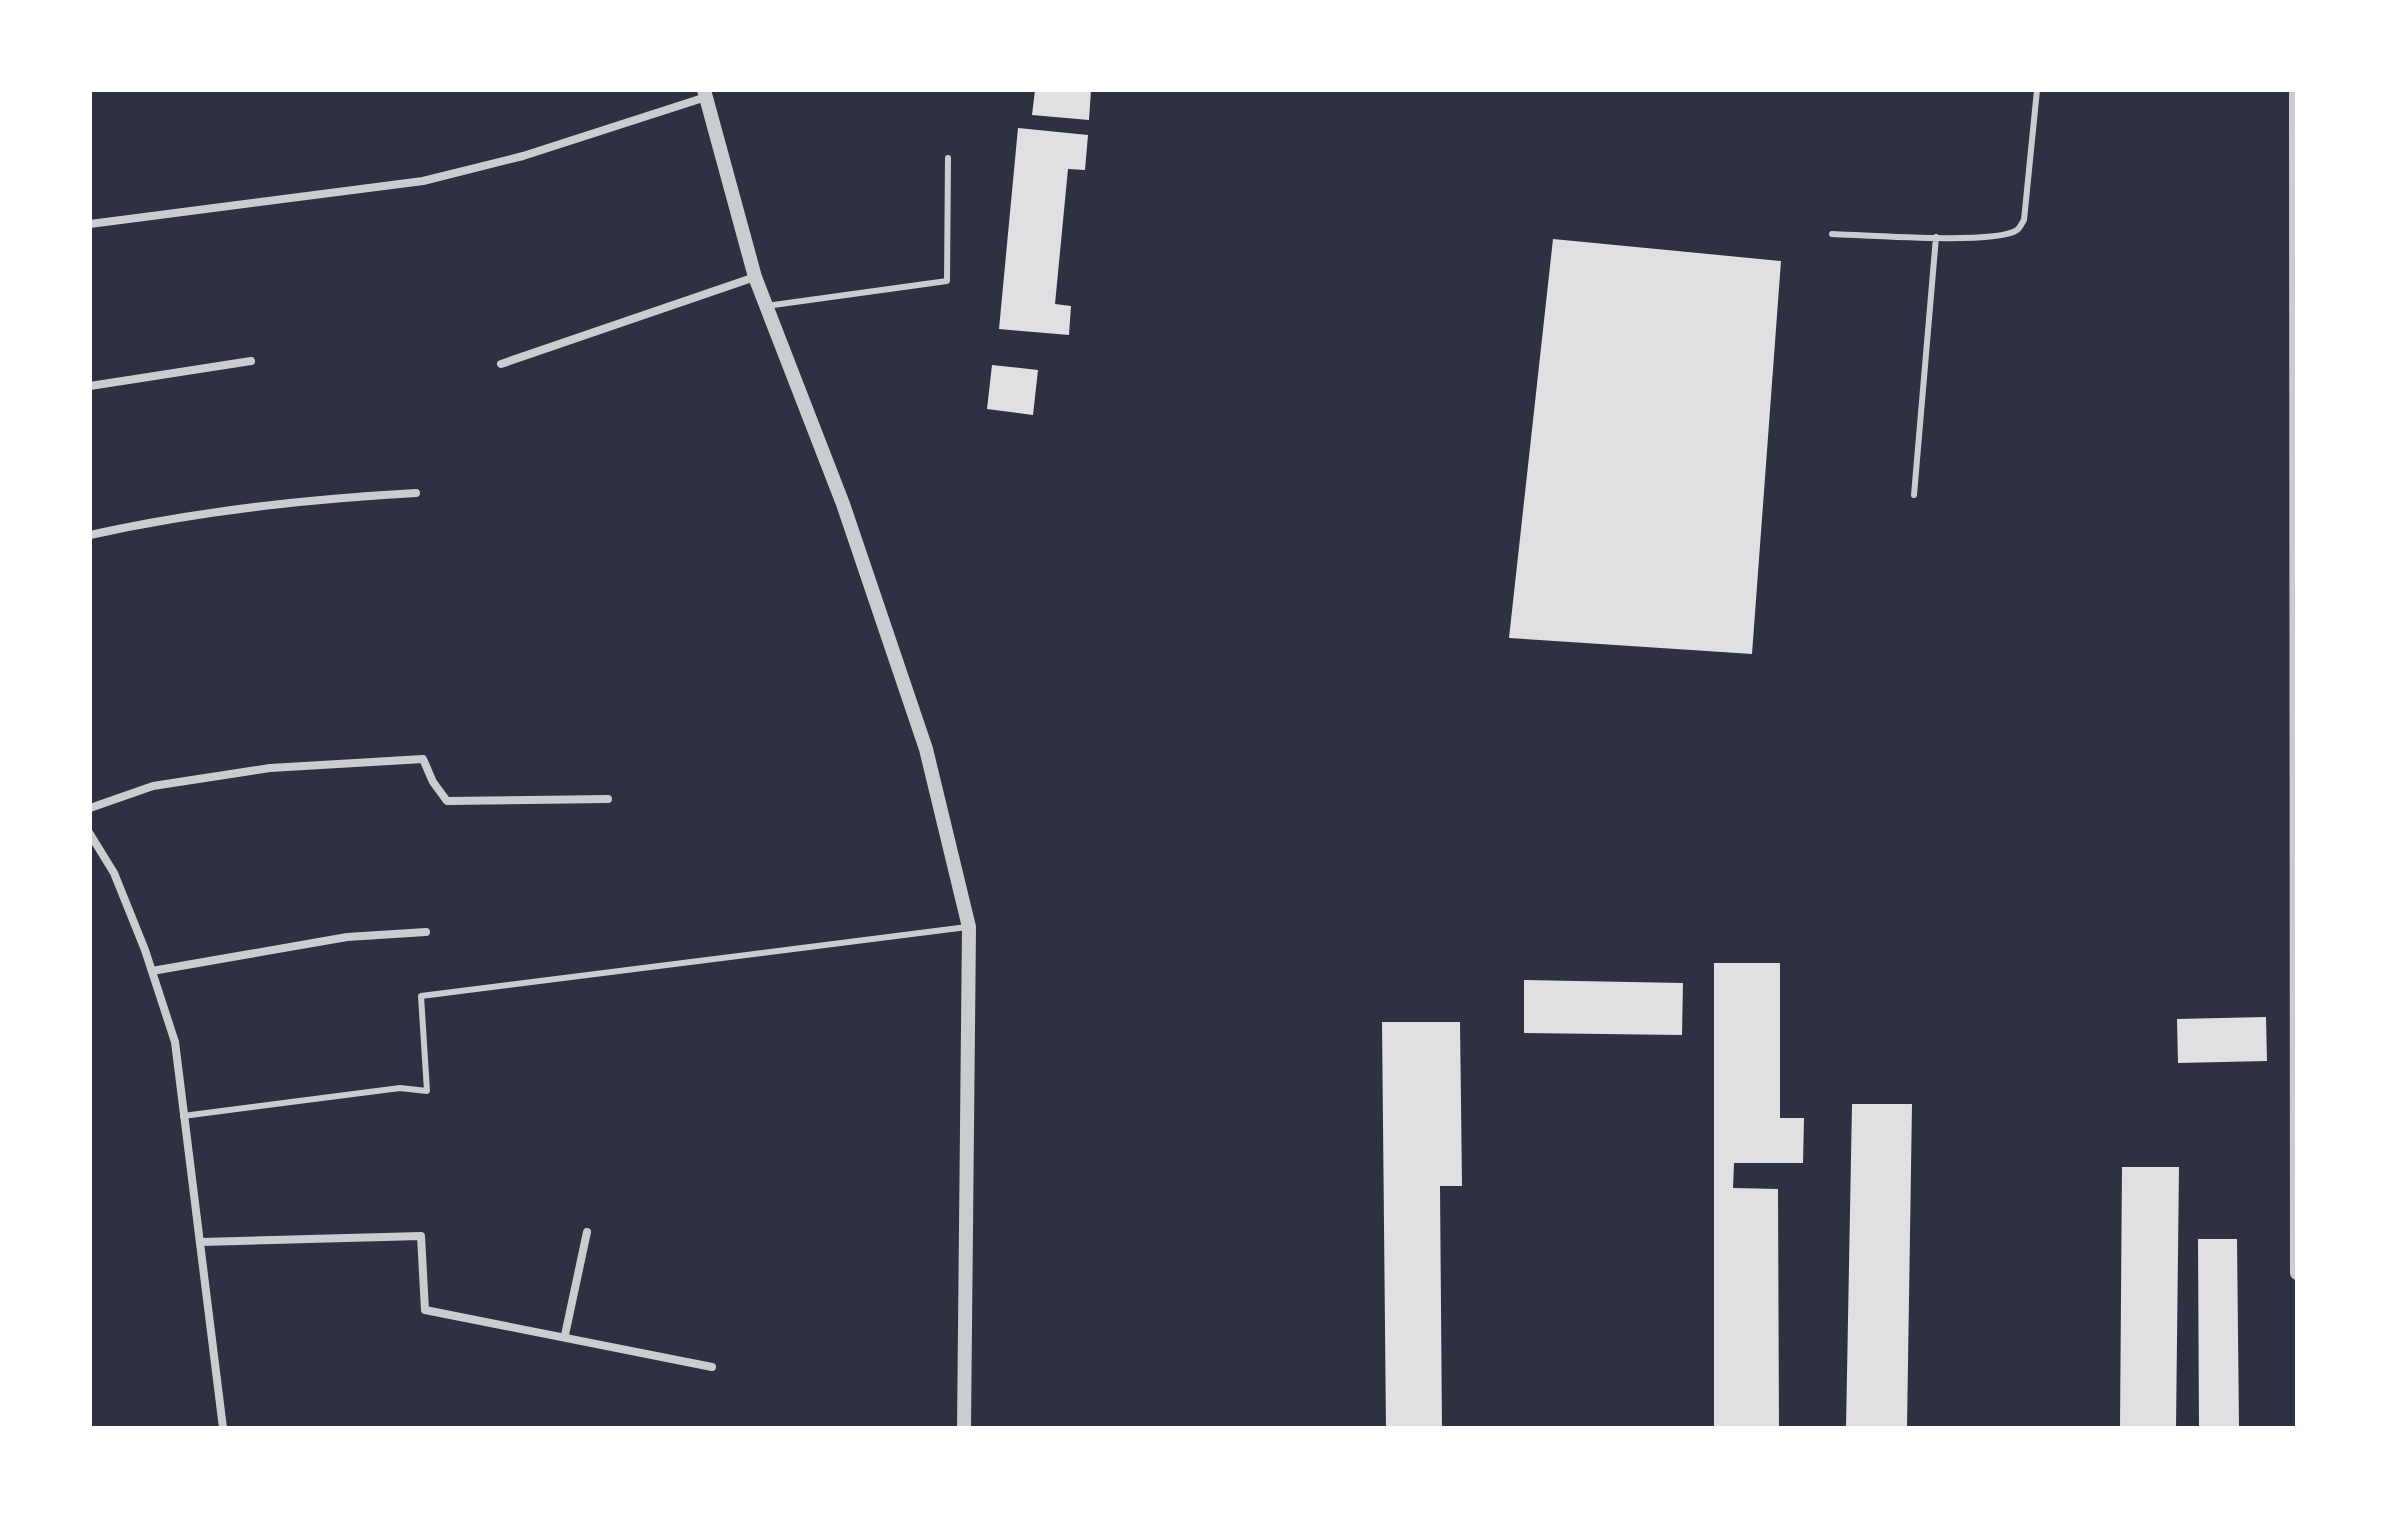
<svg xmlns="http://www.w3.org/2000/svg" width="2387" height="1518" viewBox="0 0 2387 1518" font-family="Overpass,sans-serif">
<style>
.building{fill:#e0e0e3}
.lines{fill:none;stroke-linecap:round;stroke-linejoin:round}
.service{stroke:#caccd0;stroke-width:6}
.minor{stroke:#caccd0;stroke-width:8}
.tertiary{stroke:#caccd0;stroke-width:14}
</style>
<rect width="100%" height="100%" fill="#2d3142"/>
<!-- building -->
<path class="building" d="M1035 90H1091L1089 120 1032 115Z
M1018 128 1088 135 1085 170 1068 169 1055 304 1071 306 1069 335 999 329Z
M1553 239 1781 261 1752 654 1509 638Z
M992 365 1038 370 1033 415 987 409Z
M1714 963H1780V1118H1804L1803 1163H1734L1733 1188 1778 1189 1779 1428H1714Z
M1524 980 1683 983 1682 1035 1524 1033Z
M2266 1017 2267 1061 2178 1063 2177 1019Z
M1382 1022H1460L1462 1186H1440L1442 1428H1386Z
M1852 1104H1912L1907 1428H1846Z
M2122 1167H2179L2176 1428H2120Z
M2198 1239H2237L2239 1428H2199Z"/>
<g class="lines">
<!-- service -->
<path class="service" d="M1832 234C1864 235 1996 245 2017 230 2020 228 2022 223 2024 220L2037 90
M766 306 947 281 948 158
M1914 495 1936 237
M183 1116 400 1088 427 1091 421 996 967 927"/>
<!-- minor -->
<path class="minor" d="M90 224 423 181 523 156 706 97
M501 364 755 277
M90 386 251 361
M90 535C197 511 307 499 416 493
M90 808 153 786 270 768 423 759 433 782 447 801 608 799
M90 834 114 873 145 950 175 1042 223 1428
M152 971 347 937 426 932
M201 1242 421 1236 425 1310 712 1367
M565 1335 587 1232"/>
<!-- tertiary -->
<path class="tertiary" d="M704 90 755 277 843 504 926 749 969 927 964 1428
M2296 90 2297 1273"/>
</g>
<!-- border -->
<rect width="2387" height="1518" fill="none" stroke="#ffffff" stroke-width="184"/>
</svg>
